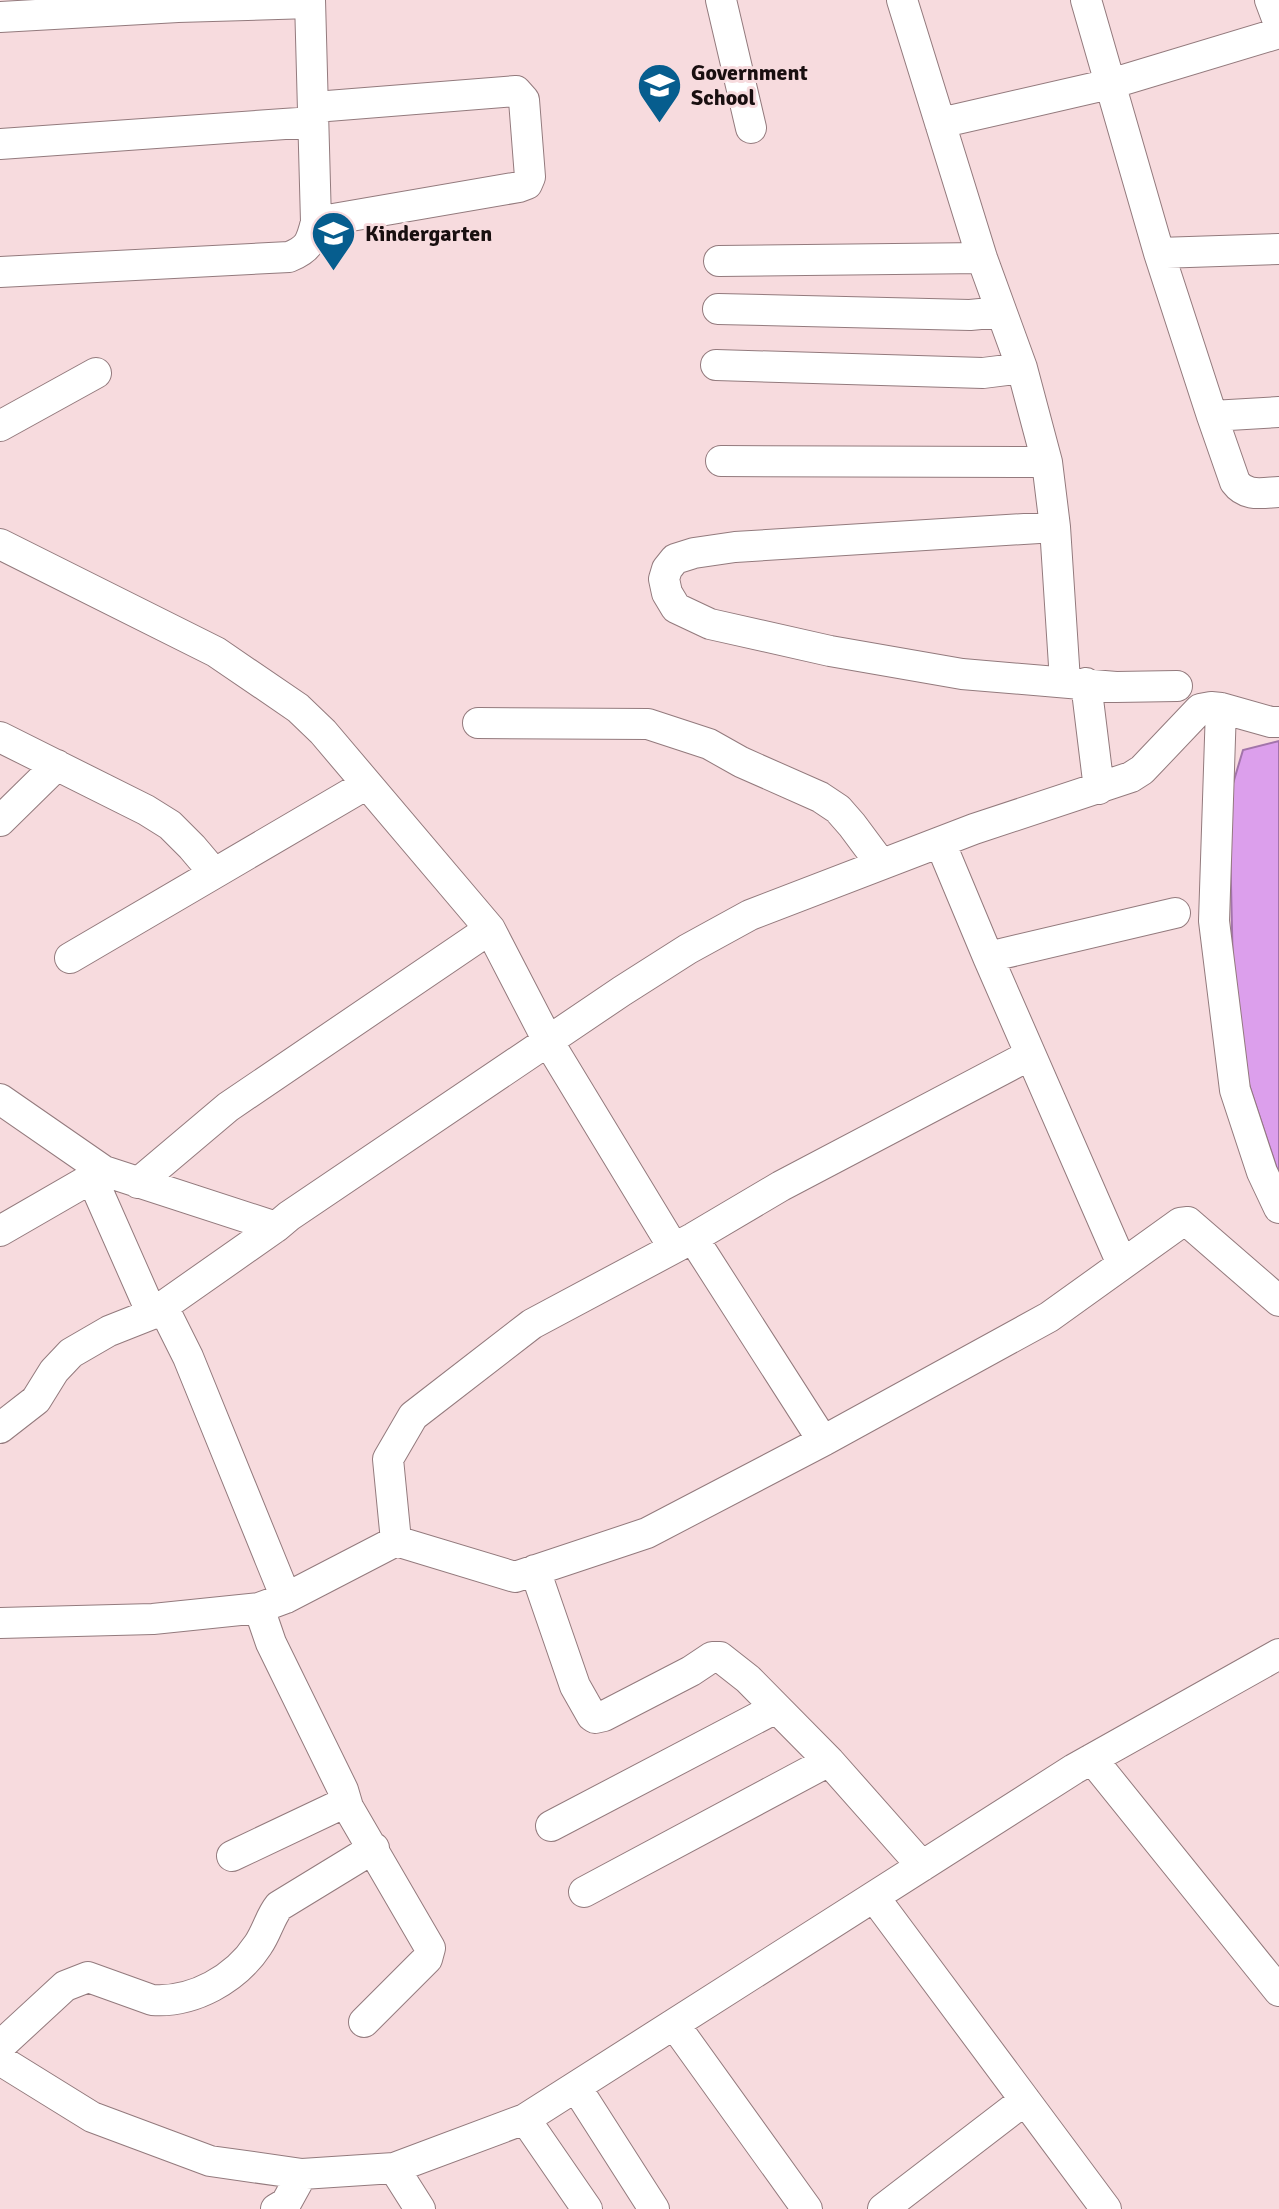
<svg xmlns="http://www.w3.org/2000/svg" width="1279" height="2209" viewBox="0 0 1279 2209" font-family="Signika,sans-serif">
<style>
.water{fill:#dc9fec;stroke:#a274aa;stroke-width:2}
.lines{fill:none;stroke-linecap:round;stroke-linejoin:round}
.minor-casing{stroke:#937a7d;stroke-width:32}
.minor{stroke:#fff;stroke-width:30}
.labels{text-anchor:middle;dominant-baseline:central;stroke-width:6;stroke-linejoin:round;paint-order:stroke}
.poi-label{font-size:22px;font-weight:bold;fill:#190f10;stroke:#f7dbde;text-anchor:start}
</style>
<rect width="100%" height="100%" fill="#f7dbde"/>
<!-- water -->
<path class="water" d="M1279 741V1175L1241 1060 1234 1017 1229 797 1243 750Z"/>
<g class="lines">
<defs>
<path id="minor" d="M721 0 751 128
M902 0 982 258 1022 368 1047 462 1055 527 1065 681
M1086 0 1159 253 1212 416 1279 412
M1270 0 1279 24
M0 17 178 7 310 3
M315 107 516 91 524 100 530 177 527 184 519 187 316 222
M940 123 1110 84 1279 33
M0 144 313 122
M1159 253 1279 249
M719 261 982 258
M0 272 289 257C309 249 311 242 316 222L310 0
M718 309 970 315 1001 312
M716 365 983 373 1022 368
M1212 416 1235 482C1246 497 1261 493 1279 492
M0 426 96 373
M721 461 1047 462
M1055 527 735 547 694 553 675 559 667 569 664 579 667 593 676 608 710 624 830 651 962 674 1116 687 1177 686
M0 544 216 652 298 708 323 732 490 929 548 1041 673 1247
M1086 683 1099 789
M1221 708 1214 921 1235 1090 1262 1172 1279 1208
M478 723 648 724 709 744 741 762 820 797 838 809 852 825 881 864
M0 737 146 810 170 825 192 847 214 873
M0 821 57 765
M940 842 988 957
M70 958 367 784
M0 1099 104 1171 276 1227 289 1216 622 991 688 949 750 915 974 829 1131 777 1142 770 1200 709 1211 707 1221 708 1271 722H1279
M92 1178 152 1314
M138 1183 228 1107 490 929
M0 1231 104 1171
M693 1238 823 1441
M1122 1264 988 957 1175 913
M163 1307 188 1357 286 1598
M0 1428 36 1400 54 1371 71 1353 109 1331 152 1314 276 1227
M396 1541 388 1459 413 1416 532 1324 693 1238 781 1186 1030 1055
M535 1570 575 1686 592 1716 595 1718 604 1716 691 1671 712 1657H720L748 1679 829 1761 922 1866
M259 1608 271 1643 343 1790 348 1807 430 1948 427 1959 364 2022
M0 1623 153 1619 259 1608 286 1598 396 1541 515 1577 647 1533 823 1441 1049 1317 1180 1223 1188 1222 1279 1301
M1092 1759 1279 1991
M551 1826 776 1708
M232 1856 346 1802
M584 1892 829 1761
M874 1897 1106 2209
M674 2024 807 2209
M0 2046 65 1986 88 1977 152 2000C193 2003 236 1979 258 1945 267 1932 270 1917 279 1906L374 1848
M0 2060 92 2117 210 2161 302 2174 394 2168 525 2119 1074 1769 1279 1654
M576 2087 654 2209
M525 2119 587 2209
M394 2168 420 2209
M276 2209 286 2203 302 2174
M883 2209 1025 2100"/>
</defs>
<!-- minor casing -->
<use href="#minor" class="minor-casing"/>
<!-- minor -->
<use href="#minor" class="minor"/>
</g>
<!-- icons -->
<defs>
<symbol id="school-pin" viewBox="-11 -11 22 30"><path d="M0 17L-7.5 6A9.5 9.5 0 1 1 7.5 6Z" fill="#065d8e" stroke="#f7dbde"/><path d="M0-5L7-2L0 1L-7-2ZM-4 1L0 2.5L4 1V4Q0 6-4 4Z" fill="#fff"/></symbol>
</defs>
<g fill-rule="evenodd">
<use href="#school-pin" x="634" y="60" width="51" height="69"/>
<use href="#school-pin" x="308" y="208" width="51" height="69"/>
</g>
<g class="labels">
<!-- poi labels -->
<g class="poi-label">
<text x="691" y="72">Government<tspan x="691" dy="25">School</tspan></text>
<text x="365" y="233">Kindergarten</text>
</g>
</g>
</svg>
